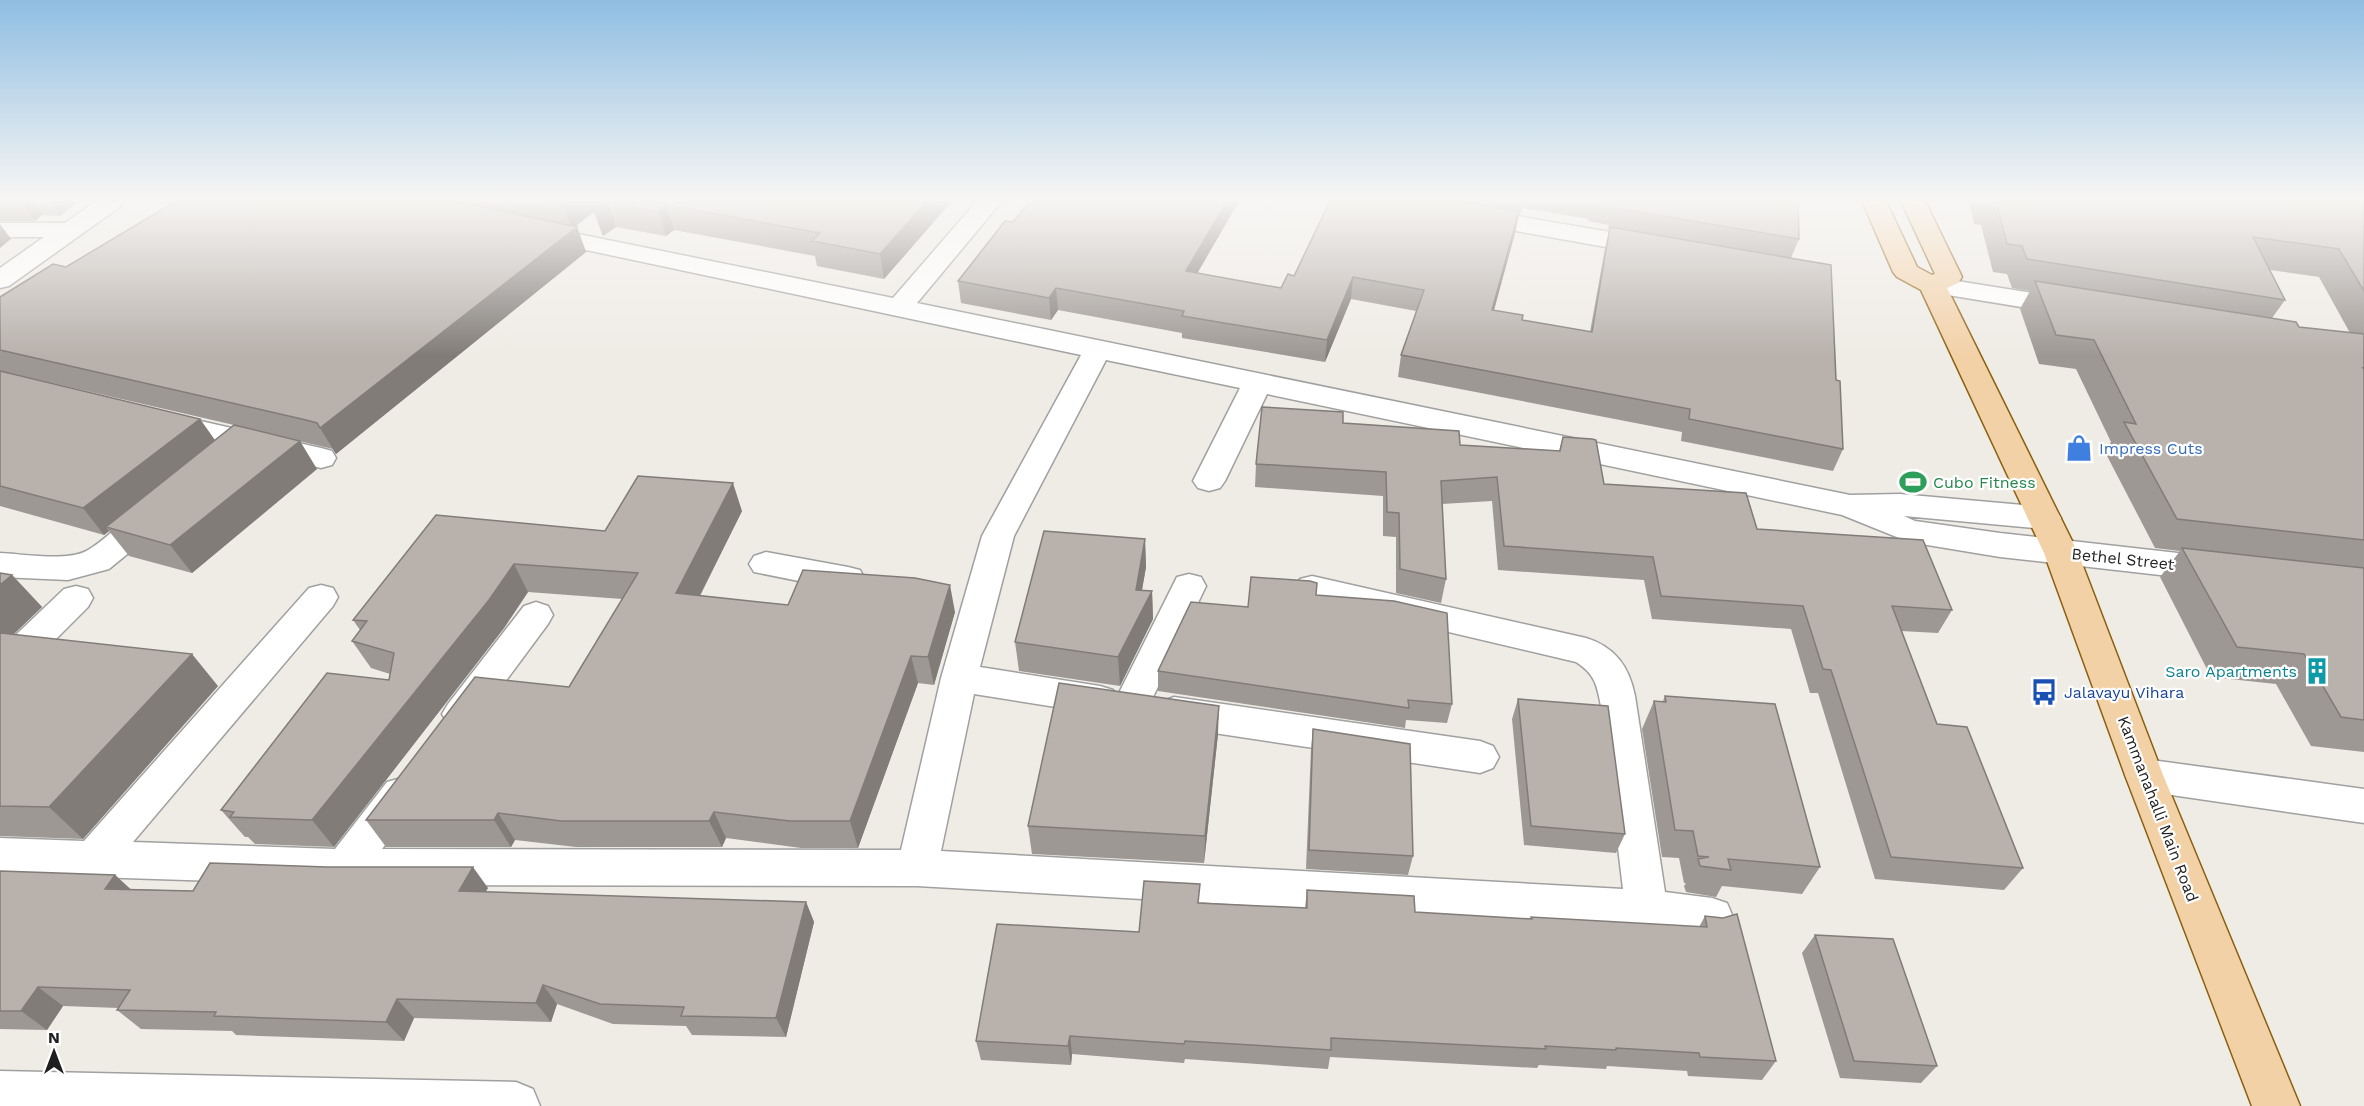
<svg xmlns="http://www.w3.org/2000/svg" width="2364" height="1106" viewBox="0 0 2364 1106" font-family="'Work Sans',sans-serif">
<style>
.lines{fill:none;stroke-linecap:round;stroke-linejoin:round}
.minor-casing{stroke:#a0a0a0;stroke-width:3}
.major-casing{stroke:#8b600f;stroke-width:3}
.minor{fill:#fff;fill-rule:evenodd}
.major{fill:#f3d1a7;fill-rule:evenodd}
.wall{fill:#9e9894;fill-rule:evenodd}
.shaded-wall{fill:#817c78}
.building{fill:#b8b1ac;stroke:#817c78;stroke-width:1.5}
.labels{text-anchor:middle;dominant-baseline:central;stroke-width:4.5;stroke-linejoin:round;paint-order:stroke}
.shop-label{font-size:16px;fill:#366cbe;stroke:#fff;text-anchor:start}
.leisure-label{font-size:16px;fill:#27864d;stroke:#fff;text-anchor:start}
.street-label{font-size:16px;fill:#1f1f1f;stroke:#fff}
.culture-label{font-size:16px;fill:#0d838f;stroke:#fff;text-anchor:end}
.transit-label{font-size:16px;fill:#164399;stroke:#fff;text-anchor:start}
</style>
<rect width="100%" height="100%" fill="#efece6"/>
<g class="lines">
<defs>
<path id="minor" d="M96 201H124L121 206 9 286 0 288V268L44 237H0V223H65Z
M977 201H1002L917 303 1850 495 1900 494 2045 507 2056 510 2061 518 2056 526 2045 529 1904 516 1915 521 2000 533 2213 557 2225 561 2230 569 2225 577 2213 581 2000 557 1909 542 1842 515 1267 394 1225 481 1220 488 1209 491 1198 488 1193 481 1240 388 1106 360 1014 536 980 667 1100 686 1113 690 1117 697 1177 577 1189 574 1201 577 1206 586 1144 716 1131 721 1118 716 1114 709 1100 714 974 694 941 851 1623 889 1601 706C1597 685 1595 674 1576 662L1300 597 1295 588 1300 579 1312 576 1586 638C1615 647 1629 666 1635 696L1665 892 1712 898 1727 903 1733 917 1727 931 1712 936 1646 928 917 886 345 885 0 874V838L84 841 309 588 321 585 333 588 338 597 333 606 133 842 335 849 387 782 401 778 415 782 421 794 415 806 382 849 901 850 941 678 982 536 1081 355 539 240 530 238 527 233 530 228 539 226 893 298Z
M1375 201H1430L1651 239 1660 242 1664 247 1660 252 1651 255 1387 208 1378 206Z
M1932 277 2070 299 2079 301 2083 307 2079 313 2070 315 1923 291 1919 285 1923 279Z
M165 413 321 448 332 451 336 458 332 465 321 468 155 429 150 422 155 415Z
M153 505 164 508 169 516 164 524 109 569 68 580 0 577V553C23 554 69 562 88 550 111 537 127 512 153 505Z
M766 552 848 567 860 570 865 579 860 588 848 591 754 572 749 564 754 556Z
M76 586 88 589 93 598 88 607 13 682 0 686V650L64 589Z
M536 602 548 606 553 615 548 624 474 724 461 729 448 724 442 714 448 704 524 606Z
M1174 697 1480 741 1493 746 1499 757 1493 768 1480 773 1174 727 1161 722 1155 712 1161 702Z
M2144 759 2364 789V823L2144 791 2130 786 2125 775 2130 764Z
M0 1071 516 1082 533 1089 540 1106H0Z"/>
<path id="major" d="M1862 201H1886L1917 267 1932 275 1935 274 1901 201H1925L1962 277 1958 283 1947 288 2078 553 2163 775 2300 1106H2252L2125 775 2044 553 1921 290 1897 277 1893 272Z"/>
</defs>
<!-- minor casing -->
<use href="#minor" class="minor-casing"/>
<!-- major casing -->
<use href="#major" class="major-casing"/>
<!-- minor -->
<use href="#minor" class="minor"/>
<!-- major -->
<use href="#major" class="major"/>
</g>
<!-- wall -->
<path class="wall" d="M0 201H78L60 216 42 215 35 221H0Z
M176 201H952L884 279 817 266 815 256 674 230 666 236 616 227 603 236 594 212 575 226 577 227 586 252 336 454 333 449 248 429 317 469 192 573 129 556 109 531 104 535 0 506V371L200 419 215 440 234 425 0 371V297L66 267Z
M1239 201 1197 273 1281 288 1294 276 1330 201H1798L1799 239 1791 258 1836 380 1843 449 1833 471 1681 441 1682 432 1398 377 1401 355 1416 311 1351 299 1325 362 1182 338V333L1058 310 1051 320 961 303 958 281 1013 222ZM1522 208 1589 219 1588 221 1609 225 1608 229H1610L1605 248 1590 332 1522 320 1494 310 1515 233 1519 214H1520Z
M1969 201H2364V752L2311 746 2276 684 2211 677 2160 577 2180 551 2155 548 2105 452 2111 442 2076 369 2039 364 2020 309 2030 291 2012 288 2007 274 1993 272 1981 225 1974 224ZM2270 270 2319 277 2350 333 2299 327 2272 318 2285 300Z
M1343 423 1460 445 1559 451 1563 437 1604 484 1757 529 1952 610 1938 633 1901 631 1937 724 2023 868 2004 890 1875 879 1818 693H1810L1791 629 1652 619 1644 580 1498 570 1492 501 1442 504 1446 579 1441 603 1396 593V537L1383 536V496L1255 487 1256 464Z
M742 511 700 596 788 605 955 612 934 685 918 683 858 848H801L726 838 722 847H576L515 840 511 847H386L366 820 569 687 622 599 528 592 504 628 334 847 255 844 248 837H245L221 810 389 680 390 674 371 668 352 641 360 630 353 620 605 531Z
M1145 539 1146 567 1142 590 1152 591 1153 619 1120 686 1019 671 1015 642Z
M0 573 12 575 42 607 13 635 218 686 83 839 0 836Z
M1316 595 1452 704 1447 723 1406 720 1405 728 1158 691V671Z
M1665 696 1820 867 1802 894 1722 886 1716 897 1686 892 1684 886 1686 883H1684L1679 858 1662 857 1642 729 1654 701H1663Z
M1518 699 1625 834 1616 853 1524 845 1512 719Z
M1313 729 1413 856 1408 875 1306 869 1311 749Z
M1218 734 1204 863 1032 854 1028 826Z
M0 871 115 875 130 889 193 891 488 888 485 892 806 902 814 922 786 1037 692 1035 686 1026 613 1024 557 1004 551 1022 414 1018 404 1041 236 1035 232 1031 141 1029 117 1010 119 1008 63 1006 47 1030 0 1029Z
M1307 890 1415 912 1530 919 1531 917 1699 927 1705 916 1776 1061 1762 1080 1688 1076 1687 1071 1607 1066 1606 1069 1539 1065 1537 1068 1330 1057 1328 1069 1185 1059 1184 1063 1072 1054 1071 1065 981 1060 976 1041 1139 932 1200 903 1305 908Z
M1815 935 1937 1066 1921 1083 1840 1078 1802 953Z"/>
<!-- shaded-wall -->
<path class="shaded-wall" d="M30 201H32L42 215 35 221 25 206Z
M50 201H78L60 216Z
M567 201H608L616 227 603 236 594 212 572 229 563 204Z
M927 201H952L884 279 880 254Z
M1227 201H1239L1186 293V271Z
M666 205 674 230 666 236 658 212Z
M1519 211 1515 233 1488 332 1492 310Z
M0 224 11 239 0 248Z
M577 227 586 252 336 454 320 428Z
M1353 277 1351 299 1325 362 1327 340Z
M1056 288 1058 310 1051 320 1049 298Z
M200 419 218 445 106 527 109 531 104 535 83 508Z
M300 441 317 469 192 573 170 545Z
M733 483 742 511 687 621 676 593Z
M1145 539 1146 567 1137 618 1136 590Z
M514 564 528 592 504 628 334 847 312 820Z
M12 575 42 607 0 647V585Z
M950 585 955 612 934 685 928 657Z
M1152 591 1153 619 1120 686 1118 657Z
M192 654 218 686 83 839 49 807Z
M911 656 918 683 858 848 850 821Z
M1219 706 1218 734 1204 863 1205 836Z
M714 812 726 838 722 847 709 821Z
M498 813 515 840 511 847 494 820Z
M473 867 488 888 474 911 459 891Z
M115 875 137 895 105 889Z
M806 902 814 922 786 1037 776 1018Z
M543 985 557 1004 551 1022 536 1003Z
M38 987 63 1006 47 1030 21 1011Z
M397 999 414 1018 404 1041 386 1022Z
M1070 1036 1072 1054 1071 1065 1068 1046Z"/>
<!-- building -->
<path class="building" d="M0 201H30L25 206H0Z
M176 201H454L577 227 320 428 317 423 306 420 0 350V297L53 264 66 267Z
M550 201H567L563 204Z
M606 201H927L880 254 812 241 820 233 666 205 658 212 608 202 594 211Z
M1030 201H1227L1186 271 1281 288 1288 274 1294 276 1330 201H1461L1519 211 1492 310 1523 315 1522 320 1592 332 1610 227 1831 265 1836 380 1840 381 1843 449 1689 419 1690 409 1401 355 1424 290 1353 277 1327 340 1182 316 1184 311 1056 288 1049 298 958 281 1005 221 1013 222Z
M1601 201H1798L1799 239 1614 208 1615 203Z
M1996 201H2364V291L2339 249 2253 237 2285 300 2027 259 2022 246 2007 244Z
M2035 281 2296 322 2299 327 2364 334V368H2363L2364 369V540L2177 519 2124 422 2136 424 2094 340 2056 335Z
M0 371 200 419 83 508 0 486Z
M1262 407 1343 412V423L1459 431 1460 445 1560 451 1563 437 1592 439 1596 440 1604 484 1746 493 1757 529 1923 540 1952 610 1892 606 1937 724 1967 727 2023 868 1891 857 1831 670 1823 669 1803 606 1661 596 1653 557 1504 546 1497 477 1441 481 1446 579 1400 569 1399 513 1387 512 1386 472 1256 464Z
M234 425 300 441 170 545 106 527Z
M638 476 733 483 676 593 788 605 803 570 915 578 950 585 928 657 911 656 850 821H790L714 812 709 821H561L498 813 494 820H366L475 677 569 687 638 573 514 564 489 600 312 820 230 817 234 812 221 810 327 673 389 680 394 653 352 641 367 621 353 620 436 515 605 531Z
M1044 531 1145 539 1136 590 1152 591 1118 657 1015 642Z
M2182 548 2364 568V720L2341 717 2304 654 2237 647Z
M0 573 12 575 0 585Z
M1251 577 1310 581 1317 583 1316 595 1394 601 1447 613 1452 704 1408 700 1409 708 1158 671 1191 602 1248 607Z
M1 633 192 654 49 807 0 806V634Z
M1059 683 1219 706 1205 836 1028 826Z
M1665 696 1775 704 1820 867 1728 859 1731 870 1700 866 1698 859 1709 857 1698 856 1693 831 1675 830 1654 701 1666 702Z
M1518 699 1608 706 1625 834 1531 826Z
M1313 729 1410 744 1413 856 1309 850Z
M210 863 327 867H473L459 891 806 902 776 1018 681 1016 684 1007 600 1004 543 985 536 1003 397 999 386 1022 214 1016 216 1012 117 1010 130 990 38 987 21 1011H0V871L115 875 105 889 193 891Z
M1144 881 1200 884 1198 903 1307 908V890L1414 896 1415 912 1532 919 1531 917 1707 927 1705 916 1723 918 1737 914 1776 1061 1700 1057 1699 1053 1616 1048V1050L1545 1046 1546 1049 1331 1038V1050L1185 1041 1184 1044 1070 1036 1068 1046 976 1041 997 924 1139 932Z
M1815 935 1893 939 1937 1066 1854 1061Z"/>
<!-- sky -->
<linearGradient id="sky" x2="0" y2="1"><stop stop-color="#8fbee2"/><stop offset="0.56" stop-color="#f8f6f4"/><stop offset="1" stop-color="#f8f6f4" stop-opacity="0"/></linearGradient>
<rect width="2364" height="356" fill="url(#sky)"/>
<!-- icons -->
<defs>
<symbol id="shop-bare" viewBox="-9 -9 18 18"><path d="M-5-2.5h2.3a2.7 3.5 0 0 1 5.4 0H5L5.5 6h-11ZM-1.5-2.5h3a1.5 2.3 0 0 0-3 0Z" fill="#3f7fe0" stroke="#fff" stroke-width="2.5" paint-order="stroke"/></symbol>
<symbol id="stadium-bare" viewBox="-9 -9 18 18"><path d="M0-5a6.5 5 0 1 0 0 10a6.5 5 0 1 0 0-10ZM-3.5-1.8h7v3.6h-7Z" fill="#2e9e5b" stroke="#fff" stroke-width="2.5" paint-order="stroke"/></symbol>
<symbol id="building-bare" viewBox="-9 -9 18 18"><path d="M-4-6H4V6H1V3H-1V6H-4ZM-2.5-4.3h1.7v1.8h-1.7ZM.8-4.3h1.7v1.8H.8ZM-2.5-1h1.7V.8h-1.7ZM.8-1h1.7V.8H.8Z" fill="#0f9aa8" stroke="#fff" stroke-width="2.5" paint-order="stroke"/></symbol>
<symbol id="bus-bare" viewBox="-9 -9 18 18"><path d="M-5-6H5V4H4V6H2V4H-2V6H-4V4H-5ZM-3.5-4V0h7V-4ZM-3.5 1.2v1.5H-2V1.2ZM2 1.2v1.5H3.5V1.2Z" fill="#1a4fb4" stroke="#fff" stroke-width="2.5" paint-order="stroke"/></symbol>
</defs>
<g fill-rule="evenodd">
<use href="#shop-bare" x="2060" y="429" width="38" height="38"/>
<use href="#stadium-bare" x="1894" y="463" width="38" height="38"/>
<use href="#building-bare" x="2298" y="652" width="38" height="38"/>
<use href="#bus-bare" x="2025" y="673" width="38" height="38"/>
</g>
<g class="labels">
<!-- shop labels -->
<g class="shop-label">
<text x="2099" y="448">Impress Cuts</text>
</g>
<!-- leisure labels -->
<g class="leisure-label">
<text x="1933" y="482">Cubo Fitness</text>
</g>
<!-- street labels -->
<g class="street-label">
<text transform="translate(2123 559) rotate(6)">Bethel Street</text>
<text transform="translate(2158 809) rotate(69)">Kammanahalli Main Road</text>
</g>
<!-- culture labels -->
<g class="culture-label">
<text x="2297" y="671">Saro Apartments</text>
</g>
<!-- transit labels -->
<g class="transit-label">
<text x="2064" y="692">Jalavayu Vihara</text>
</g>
</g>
<!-- north arrow -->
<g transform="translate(54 1052)" stroke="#ffffff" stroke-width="4.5" paint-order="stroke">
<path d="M0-4.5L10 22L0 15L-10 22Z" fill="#1f1f1f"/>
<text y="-9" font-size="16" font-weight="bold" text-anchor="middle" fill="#1f1f1f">N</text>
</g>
</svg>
